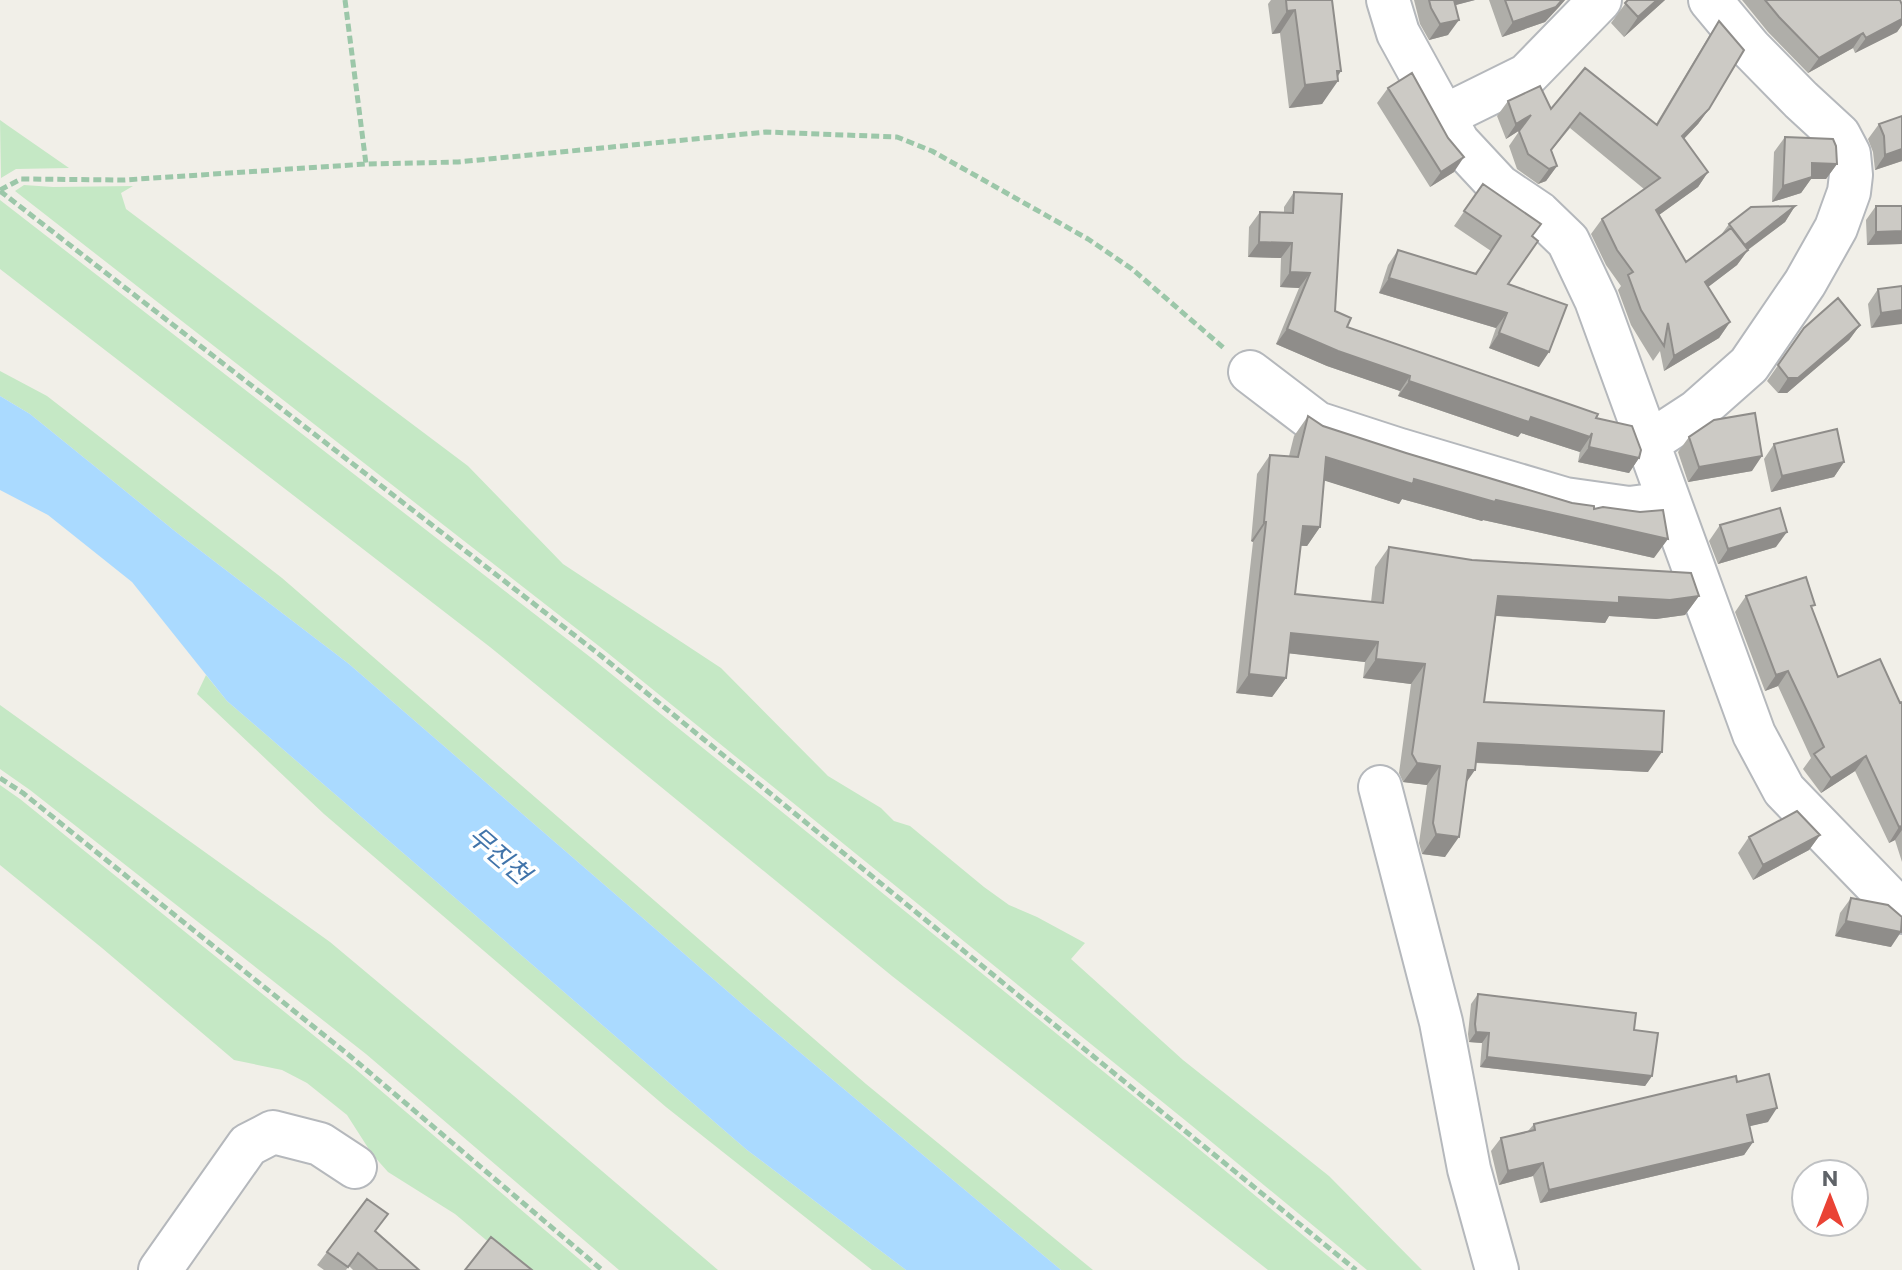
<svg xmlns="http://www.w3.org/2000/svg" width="1902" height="1270" viewBox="0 0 1902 1270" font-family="Commissioner,'Noto Sans KR',sans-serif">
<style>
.green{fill:#c5e8c5}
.water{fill:#aadaff}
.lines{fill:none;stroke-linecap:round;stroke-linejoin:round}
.minor-casing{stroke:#b5b8bc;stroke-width:46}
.path{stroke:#9cc7a9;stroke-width:5;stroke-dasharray:8 4;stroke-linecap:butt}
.minor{stroke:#fff;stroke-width:42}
.wall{fill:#afaea9}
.shaded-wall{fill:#8f8d8a}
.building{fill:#cccac5;stroke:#8f8d8a;stroke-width:2}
.labels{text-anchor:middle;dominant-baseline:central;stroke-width:7;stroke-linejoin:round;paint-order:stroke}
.water-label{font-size:26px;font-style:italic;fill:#4174aa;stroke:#fff}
</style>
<rect width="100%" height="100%" fill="#f1efe8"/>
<!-- green -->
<path class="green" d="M0 120 7 125 69 168 16 169 1 178Z
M24 185 53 187 133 186 121 193 126 209 468 466 563 564 721 668 828 776 881 808 894 821 910 826 984 887 1009 905 1037 917 1085 943 1071 959 1183 1060 1329 1176 1422 1270H1367L1191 1125 604 650 15 191Z
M0 200 594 660 1182 1135 1345 1270H1268L892 976 490 647 0 269Z
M0 371 47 396 282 578 866 1084 1093 1270H1061L748 1009 349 664 176 532 30 414 0 396Z
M206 675 227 701 747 1150 906 1270H872L666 1107 324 814 197 694Z
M0 705 330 942 514 1096 718 1270H619L366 1054 30 790 0 769Z
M0 785 20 799 353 1067 592 1270H522L455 1214 388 1172 372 1154 347 1115 307 1083 282 1070 234 1060 102 948 0 865Z"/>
<!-- water -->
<path class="water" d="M0 396 30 414 176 532 349 664 748 1009 1061 1270H906L747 1150 227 701 132 582 48 515 0 490Z"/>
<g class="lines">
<defs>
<path id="minor" d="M1388 0 1398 33 1458 142 1499 186 1539 213 1568 241 1596 300 1754 734 1784 790 1902 912
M1444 116 1527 75 1600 0
M1250 372 1317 423 1400 450 1565 499 1629 508 1669 503
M1648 443 1697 411 1749 365 1805 283 1836 228 1849 192 1851 175 1849 154 1839 135 1801 100 1750 48 1710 0
M1380 787 1441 1022 1469 1169 1497 1270
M160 1270 248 1145 273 1132 320 1144 355 1167"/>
</defs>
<!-- minor casing -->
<use href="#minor" class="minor-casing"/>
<!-- path -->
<path class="path" d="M345 0 366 164
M0 190 21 179 124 180 366 164 458 162 766 132 897 137 932 151 1088 239 1132 269 1225 349
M0 191 600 655 1356 1270
M0 778 23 793 350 1056 602 1270"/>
<!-- minor -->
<use href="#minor" class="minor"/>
</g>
<!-- wall -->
<path class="wall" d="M1271 0H1332L1341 71 1322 104 1289 108 1280 33 1272 34 1268 4Z
M1414 0H1475L1455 5 1448 35 1429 40 1420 24Z
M1489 0H1565L1545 22 1502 37Z
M1628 0H1665L1624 37 1611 23Z
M1742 0H1900L1902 5V25L1897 32 1855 53 1853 48 1808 73 1768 32Z
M1719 21 1709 109 1698 124 1684 139 1708 172 1698 187 1659 215 1686 262 1721 235 1729 224 1795 206 1785 222 1748 250 1737 265 1708 287 1730 322 1719 338 1664 371 1660 351 1653 361 1631 325 1618 290 1621 286 1606 265 1591 234 1602 219 1644 189 1570 128 1551 151 1557 166 1546 181 1538 184 1517 169 1509 146 1520 130 1506 139 1497 116 1508 101 1551 109 1585 68 1656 124 1709 36Z
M1388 88 1454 172 1430 187 1377 103Z
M1902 116V161L1875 170 1873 152 1868 139 1879 124Z
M1785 137 1837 164 1826 179H1811L1801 193 1772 202 1774 152Z
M1483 184 1532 236 1508 284 1539 367 1489 348 1496 328 1379 293 1388 265 1398 250 1475 273 1491 251 1454 226Z
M1294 192 1335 311 1347 327 1596 418 1639 458 1629 473 1578 462 1580 451V452L1521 433 1518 437 1398 396 1400 391 1327 366 1276 344 1299 288 1280 287 1281 258 1248 257 1249 227 1260 212 1284 213V207Z
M1876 206H1902V244L1867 245 1866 220Z
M1902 286 1871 328 1868 304 1878 289Z
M1860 325 1849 340 1787 393H1778L1767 381 1804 328Z
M1308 416 1323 426 1406 453 1594 509 1654 558 1483 520 1482 521 1402 499 1399 504 1324 480 1320 527 1307 546H1300L1295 594 1371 602 1375 567 1389 547 1699 596 1685 615 1656 619 1609 616 1605 623 1496 616 1484 702 1648 772 1476 763 1466 782 1445 857 1422 854 1419 843 1427 785 1403 782 1399 773 1411 684 1363 678 1365 662 1288 653 1286 678 1272 697 1236 693 1253 542 1251 541 1257 474 1270 455 1289 456 1294 436Z
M1689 437 1752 471 1688 482 1678 452Z
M1774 444 1844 462 1834 477 1771 492 1764 459Z
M1720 525 1776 547 1718 564 1709 541Z
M1746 596 1812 609 1838 677 1900 703 1902 702V862L1895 840 1889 843 1855 771 1821 793 1803 769 1811 758 1778 686 1765 691 1735 612Z
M1820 835 1809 850 1753 880 1738 853 1749 837Z
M1851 898 1891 947 1835 936 1840 913Z
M1478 994 1634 1030 1652 1076 1645 1086 1480 1067 1482 1043 1469 1042 1468 1034 1471 1004Z
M1737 1082 1768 1122 1749 1126 1753 1142 1744 1155 1540 1203 1533 1176 1499 1185 1491 1151 1501 1138 1528 1131 1534 1124Z
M375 1232 419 1270H353L349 1266 346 1270H324L317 1265 327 1252Z"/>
<!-- shaded-wall -->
<path class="shaded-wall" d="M1447 0H1475L1441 9Z
M1562 0H1565L1559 7 1545 22 1502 37 1513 22Z
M1657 0H1665L1624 37 1638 17Z
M1295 10 1280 33 1272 34 1287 11Z
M1902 19V25L1897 32 1855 53 1866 38Z
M1459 20 1448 35 1429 40 1440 24Z
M1863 33 1853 48 1808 73 1819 58Z
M1337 71H1341L1333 82 1338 81 1322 104 1289 108 1305 85Z
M1709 109 1698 124 1672 151 1682 136Z
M1531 115 1520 130 1506 139 1516 124Z
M1902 149V161L1875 170 1885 155Z
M1464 157 1454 172 1430 187 1441 172Z
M1812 163 1837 164 1826 179H1811L1801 193 1772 202 1783 186Z
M1557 166 1546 181 1538 184 1549 169Z
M1708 172 1698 187 1645 225 1656 210Z
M1795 206 1785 222 1734 260 1745 245Z
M1902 231V244L1867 245 1876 232Z
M1259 242 1292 243 1281 258 1248 257Z
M1748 250 1737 265 1695 297 1705 282Z
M1290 272 1310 273 1299 288 1280 287Z
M1389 278 1507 313 1496 328 1379 293Z
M1902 310V324L1871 328 1881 313Z
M1730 322 1719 338 1664 371 1674 356Z
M1860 325 1849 340 1787 393H1778L1788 378Z
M1287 329 1410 376 1400 391 1327 366 1276 344Z
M1499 333 1549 352 1539 367 1489 348Z
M1409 381 1531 417 1590 437 1580 452 1521 433 1518 437 1398 396Z
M1589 447 1639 458 1629 473 1578 462Z
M1762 456 1752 471 1688 482 1699 467Z
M1326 457 1496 500 1668 539 1654 558 1483 520 1482 521 1402 499 1399 504 1313 477Z
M1844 462 1834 477 1771 492 1782 476Z
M1264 522H1266L1253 542 1251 541Z
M1303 526 1320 527 1307 546 1289 545Z
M1787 532 1776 547 1718 564 1728 549Z
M1498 596 1619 597 1699 596 1685 615 1656 619 1609 616 1605 623 1485 615Z
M1291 633 1378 642 1365 662 1277 652Z
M1376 659 1425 664 1411 684 1363 678Z
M1788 671 1778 686 1765 691 1776 675Z
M1249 674 1286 678 1272 697 1236 693Z
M1478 743 1662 752 1648 772 1465 762Z
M1866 756 1855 771 1821 793 1831 778Z
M1417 763 1440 766 1427 785 1403 782Z
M1468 770H1475L1461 790Z
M1902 826V830L1895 840 1889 843 1899 827Z
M1436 834 1459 837 1445 857 1422 854Z
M1820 835 1809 850 1753 880 1763 865Z
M1846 921 1901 932 1891 947 1835 936Z
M1476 1032 1489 1033 1482 1043 1469 1042Z
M1487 1057 1652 1076 1645 1086 1480 1067Z
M1777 1108 1768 1122 1738 1129 1747 1115Z
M1753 1142 1744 1155 1540 1203 1549 1190Z
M1543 1163 1533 1176 1499 1185 1508 1171Z"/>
<!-- building -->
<path class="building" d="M1286 0H1332L1341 71H1337L1338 81 1305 85 1295 10 1287 11Z
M1429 0H1454L1459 20 1440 24 1431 8Z
M1505 0H1562L1556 7 1513 22Z
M1628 0H1657L1638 17 1625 3Z
M1765 0H1900L1902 5V19L1866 38 1863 33 1819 58 1779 17Z
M1719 21 1744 50 1709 109 1682 136 1708 172 1656 210 1686 262 1731 228 1748 250 1705 282 1730 322 1674 356 1668 323 1664 346 1641 310 1628 275 1633 272 1617 250 1602 219 1660 178 1580 113 1551 150 1557 166 1549 169 1528 154 1519 131 1531 115 1516 124 1508 101 1540 86 1551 109 1585 68 1657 125Z
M1412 73 1448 138 1464 157 1441 172 1388 88Z
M1902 116V149L1885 155 1884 136 1879 124Z
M1785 137 1833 139 1836 146 1837 164 1812 163V177L1783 186Z
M1483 184 1541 224 1532 236 1538 241 1508 284 1567 305 1549 352 1499 333 1507 313 1389 278 1398 250 1476 274 1501 236 1464 211Z
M1294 192 1342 194 1335 311 1351 318 1347 327 1598 414 1596 418 1632 426 1641 450 1639 458 1589 447 1592 433 1590 437 1531 417 1529 422 1409 381 1410 376 1338 351 1287 329 1310 273 1290 272 1292 243 1259 242 1260 212 1293 213Z
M1795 206 1745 245 1729 224 1751 207Z
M1876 206H1902V231L1876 232Z
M1902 286V310L1881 313 1878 289Z
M1838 298 1860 325 1798 378H1788L1778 365 1804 328Z
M1755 413 1762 456 1699 467 1689 437 1714 420Z
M1308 416 1323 426 1406 453 1572 503 1594 506V509L1603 507 1640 512 1663 510 1668 539 1496 500 1495 502 1414 479 1413 484 1326 457 1320 527 1303 526 1295 594 1383 603 1389 547 1472 560 1691 573 1699 596 1670 600 1619 597V603L1498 596 1484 702 1664 711 1662 752 1478 743 1475 770H1468L1459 837 1436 834 1433 823 1440 766 1417 763 1412 754 1425 664 1376 659 1378 642 1291 633 1286 678 1249 674 1266 522H1264L1270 455 1298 457Z
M1837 429 1844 462 1782 476 1774 444Z
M1780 508 1787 532 1728 549 1720 525Z
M1806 577 1815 605 1811 606 1838 677 1880 659 1900 703 1902 702V826L1899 827 1866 756 1831 778 1814 754 1824 747 1788 671 1776 675 1746 596Z
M1797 811 1820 835 1763 865 1749 837Z
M1851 898 1888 905 1902 917 1901 932 1846 921Z
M1478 994 1636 1013 1634 1030 1658 1033 1652 1076 1487 1057 1489 1033 1476 1032 1475 1024Z
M1769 1074 1777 1108 1747 1115 1753 1142 1549 1190 1543 1163 1508 1171 1501 1138 1535 1130 1534 1124 1736 1076 1737 1082Z
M367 1199 388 1214 375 1231 419 1270H378L358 1253 348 1267 327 1252Z
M491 1237 532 1270H465Z"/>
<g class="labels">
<!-- water labels -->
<g class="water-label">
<text transform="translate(500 854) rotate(41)">무진천</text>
</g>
</g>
<!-- north arrow -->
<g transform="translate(1830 1198)"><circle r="38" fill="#ffffff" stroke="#bfc1c3" stroke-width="2"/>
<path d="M0-6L14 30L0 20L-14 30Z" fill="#ea4335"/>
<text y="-12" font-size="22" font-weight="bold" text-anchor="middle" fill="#5f6368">N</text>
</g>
</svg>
